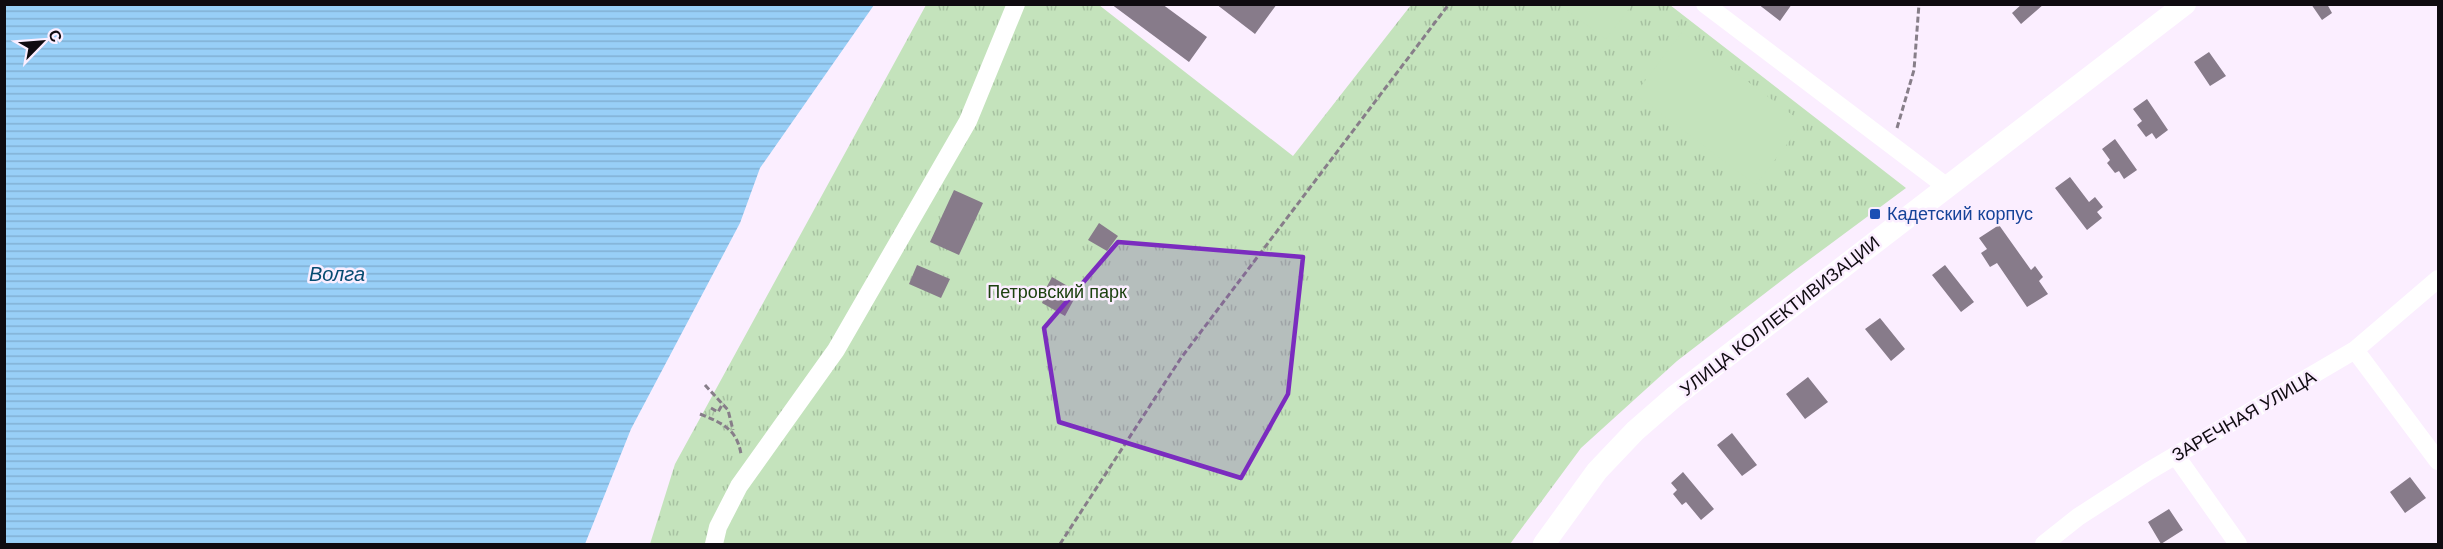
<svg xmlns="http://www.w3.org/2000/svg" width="2443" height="549" viewBox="0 0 2443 549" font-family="Arial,sans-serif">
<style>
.park{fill:url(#park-tufts)}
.pitch{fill:#c4e3bc}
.water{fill:url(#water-rules)}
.building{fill:#877b8a}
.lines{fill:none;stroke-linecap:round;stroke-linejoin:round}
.path{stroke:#877e89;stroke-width:3;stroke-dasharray:6 3;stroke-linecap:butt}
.minor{stroke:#fff;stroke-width:18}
.major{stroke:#fff;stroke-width:22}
.marked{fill:#7b2cbf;fill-opacity:0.2;stroke:#7b2cbf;stroke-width:4.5;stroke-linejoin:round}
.transit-dot{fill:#1a4fb4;stroke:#fbeeff;stroke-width:2}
.labels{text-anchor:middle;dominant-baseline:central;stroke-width:5;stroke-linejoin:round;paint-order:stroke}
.transit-label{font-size:18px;fill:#164399;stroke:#fbeeff;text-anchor:start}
.park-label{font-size:18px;fill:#1c410f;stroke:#fbeeff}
.street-label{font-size:18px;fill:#0f0b10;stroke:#fbeeff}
.water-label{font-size:20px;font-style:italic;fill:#054b71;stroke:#fbeeff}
</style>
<defs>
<pattern id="park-tufts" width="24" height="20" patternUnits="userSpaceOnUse" patternTransform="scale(1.5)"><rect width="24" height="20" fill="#c4e3bc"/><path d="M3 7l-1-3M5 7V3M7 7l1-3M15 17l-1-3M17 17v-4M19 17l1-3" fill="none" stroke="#a7c1a1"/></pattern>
<pattern id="water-rules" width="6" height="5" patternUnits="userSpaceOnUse" patternTransform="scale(1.5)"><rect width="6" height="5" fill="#98cff7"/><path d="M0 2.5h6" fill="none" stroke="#82b0d3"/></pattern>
</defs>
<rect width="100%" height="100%" fill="#fbeeff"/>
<!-- park -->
<path class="park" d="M926 5H1099L1293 156 1411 5H1670L1906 188 1794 271 1677 361 1581 448 1510 544H650L675 464Z"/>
<!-- pitch -->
<path class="pitch" d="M1559 5V4L1632 5 1606 39Z
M1682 32 1803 123 1756 185 1635 94Z"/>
<!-- water -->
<path class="water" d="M4 5 5 4 874 5 760 168 740 223 631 429 585 544H5Z"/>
<!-- building -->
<path class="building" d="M1111 4H1162L1207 37 1189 62Z
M1216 4H1277L1255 34Z
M1758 4H1792L1780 21Z
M2022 4H2044L2021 24 2012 13Z
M2311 4H2327L2332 13 2322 20Z
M2209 52 2226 76 2210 86 2194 62Z
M2147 99 2168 130 2156 139 2152 133 2146 137 2137 125 2142 121 2133 109Z
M2115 139 2137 170 2124 179 2119 171 2115 173 2107 163 2110 160 2102 149Z
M2070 177 2089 202 2095 197 2103 207 2097 212 2102 218 2087 230 2055 188Z
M954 190 983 203 959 255 930 242Z
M1099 223 1118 236 1107 251 1088 240Z
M1999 225 2031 270 2035 266 2043 277 2039 281 2048 294 2027 307 1997 263 1990 267 1981 253 1987 249 1979 238Z
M917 265 950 279 941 298 909 284Z
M1945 265 1974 302 1961 312 1932 275Z
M1052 277 1078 292 1065 316 1042 303 1045 295 1043 294Z
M1880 318 1905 349 1891 361 1865 329Z
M1808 377 1828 402 1805 419 1786 394Z
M1732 433 1757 465 1742 476 1717 445Z
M1683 472 1714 509 1701 520 1686 502 1682 505 1673 494 1677 490 1671 483Z
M2410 477 2426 498 2405 513 2390 492Z
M2169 509 2183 530 2161 544 2148 522Z"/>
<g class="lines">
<!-- path -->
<path class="path" d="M1897 128 1914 70 1919 4
M705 385 728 410 733 430
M711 408 718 412 723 403
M700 414C722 423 737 429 741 454
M1060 544 1181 358 1449 4"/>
<!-- minor -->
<path class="minor" d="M1705 4 1947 187
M2355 350 2438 461
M2176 456 2238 544
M714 544 718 527 739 486 836 350 968 121 1016 4
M2044 544 2078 517 2149 471 2355 350 2438 279"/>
<!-- major -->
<path class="major" d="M1544 544 1597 471 1635 431 1674 397 2185 4"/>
</g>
<!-- marked area -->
<path class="marked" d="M1118 242 1303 257 1288 394 1241 478 1059 422 1044 328Z"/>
<!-- markers -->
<rect class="transit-dot" x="1869" y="208" width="12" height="12" rx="3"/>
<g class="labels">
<!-- transit labels -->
<g class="transit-label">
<text x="1887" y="214">Кадетский корпус</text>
</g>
<!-- park labels -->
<g class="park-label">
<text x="1057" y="292">Петровский парк</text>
</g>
<!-- street labels -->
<g class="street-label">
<text transform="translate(1780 316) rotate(-38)">УЛИЦА КОЛЛЕКТИВИЗАЦИИ</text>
<text transform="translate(2244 416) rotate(-30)">ЗАРЕЧНАЯ УЛИЦА</text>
</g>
<!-- water labels -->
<g class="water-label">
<text x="337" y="274">Волга</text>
</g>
</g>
<!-- border -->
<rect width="2443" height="549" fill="none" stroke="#0f0b10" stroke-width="12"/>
<!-- north arrow -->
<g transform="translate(42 42) rotate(65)" stroke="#fbeeff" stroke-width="4.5" paint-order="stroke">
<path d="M0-4.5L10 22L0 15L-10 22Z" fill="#0f0b10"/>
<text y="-9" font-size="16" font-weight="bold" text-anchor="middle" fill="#0f0b10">С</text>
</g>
</svg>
